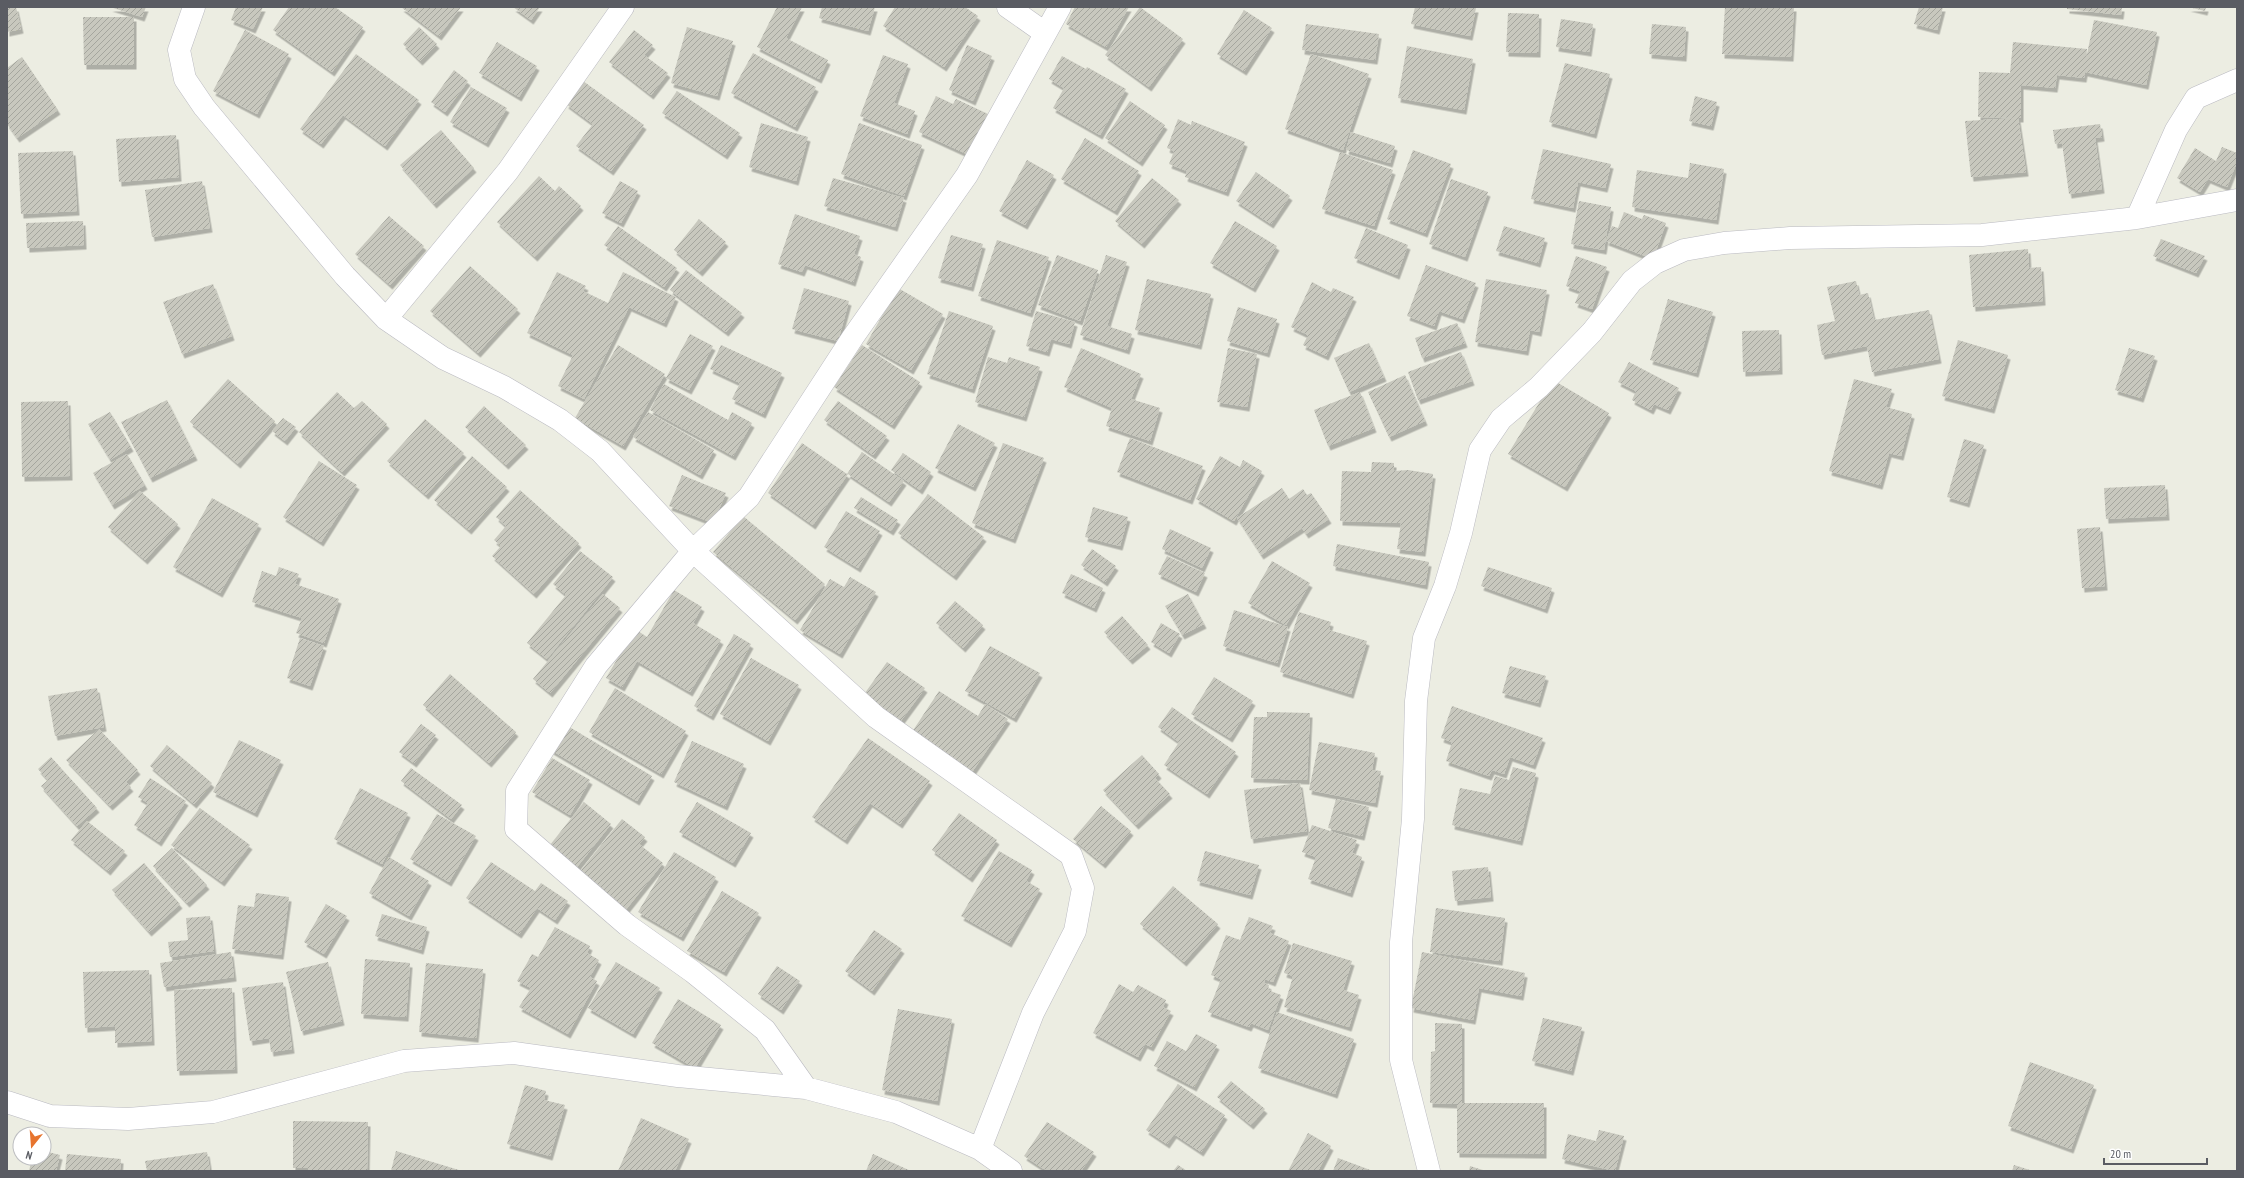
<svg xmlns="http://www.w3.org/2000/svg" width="2244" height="1178" viewBox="0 0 2244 1178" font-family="'PT Sans Narrow',sans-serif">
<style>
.building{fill:url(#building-hatch);filter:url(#shadow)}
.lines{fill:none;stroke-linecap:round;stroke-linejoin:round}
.minor-casing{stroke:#babac1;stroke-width:23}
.minor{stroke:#fff;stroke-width:22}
</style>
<defs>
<pattern id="building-hatch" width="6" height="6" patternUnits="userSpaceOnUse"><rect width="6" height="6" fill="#c8c8be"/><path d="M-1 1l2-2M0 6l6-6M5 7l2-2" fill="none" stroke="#a5a69e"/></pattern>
<filter id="shadow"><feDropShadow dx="2.5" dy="4.5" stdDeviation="0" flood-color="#0004"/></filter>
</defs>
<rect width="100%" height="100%" fill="#ecede2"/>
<!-- building -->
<path class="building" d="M7 7H16L21 29 7 32Z
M110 7H146L142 17Z
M236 7H263L253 29 231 20Z
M289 7H335L363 27 332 72 273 30Z
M401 7H461L439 36Z
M513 7H540L531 20Z
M777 7H802L786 38 828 60 819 79 757 47Z
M822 7H875L868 31 819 18Z
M895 7H965L978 16 944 67 883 26Z
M1075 7H1129L1106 47 1066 24Z
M1140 7 1183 39 1149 87 1105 55Z
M1415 7 1476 8 1470 36 1411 24Z
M1725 7H1794L1791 57 1722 54Z
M1919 7H1943L1937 30 1914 24Z
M2067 7H2122L2121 15 2067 9Z
M2188 7H2206L2205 11Z
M1244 10 1272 28 1244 71 1217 54Z
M1508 13 1539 14 1538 53 1506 52Z
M83 17H134V65H84Z
M1561 19 1593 24 1589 52 1556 47Z
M2094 20 2157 32 2146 85 2085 72 2084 78 2057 75 2055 88 2021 85V118L1978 117 1979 72 2010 73 2013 42 2087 49 2086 59Z
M1306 24 1379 34 1375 60 1302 50Z
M1652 24 1686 27 1684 57 1649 54Z
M419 27 437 44 420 61 403 44Z
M687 27 733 41 717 96 671 83Z
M245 30 289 54 257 114 213 91Z
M634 30 653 45 644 55 668 73 651 95 609 62Z
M497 42 537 66 519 97 479 73Z
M967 45 992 56 973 101 949 90Z
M1407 46 1473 59 1464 110 1398 98Z
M753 53 816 87 795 127 731 93Z
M356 54 419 100 385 146 343 115 321 144 300 129Z
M1311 54 1369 74 1343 150 1285 129Z
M883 55 908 64 894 103 915 111 907 134 860 116Z
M1062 56 1086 69 1087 67 1126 89 1100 135 1053 108 1064 88 1049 79Z
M22 57 58 110 17 138 7 124V68Z
M1565 63 1610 74 1594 134 1549 122Z
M454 70 468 81 445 112 431 102Z
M583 81 644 125 611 171 576 146 593 124 566 104Z
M471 87 507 108 486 143 450 122Z
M677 91 740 133 725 155 662 113Z
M936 96 953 104 956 99 988 114 969 155 919 132Z
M1695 96 1717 102 1711 126 1689 121Z
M1130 101 1165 125 1140 162 1105 138Z
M2018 118 2026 172 1971 177 1965 121Z
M1178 119 1191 125 1192 121 1245 142 1226 192 1185 177 1187 171 1169 164 1174 151 1167 148Z
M761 123 808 137 796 181 749 167Z
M859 123 922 145 904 196 841 174Z
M2100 124 2102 137 2095 138 2102 189 2069 194 2062 143 2055 144 2053 130Z
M441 130 474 168 434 204 400 165Z
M1351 132 1395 146 1390 163 1346 150Z
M176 135 179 177 119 182 116 139Z
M1085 138 1139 171 1115 211 1061 179Z
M2222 147 2237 153V162L2227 187 2208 179 2200 192 2177 178 2195 148 2216 161Z
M1543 149 1611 164 1605 188 1578 182 1573 208 1531 199Z
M1413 150 1451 164 1425 233 1387 219Z
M73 151 77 211 21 214 18 153Z
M1340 152 1393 170 1374 226 1322 209Z
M1027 160 1054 175 1025 225 999 211Z
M1690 163 1724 169 1716 220 1632 207 1637 170 1688 178Z
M1256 172 1290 196 1271 224 1236 201Z
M539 176 555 191 559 186 581 206 535 257 497 222Z
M833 178 904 198 895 227 824 206Z
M1152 178 1179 200 1142 244 1115 221Z
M1451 179 1488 192 1465 257 1429 244Z
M202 181 210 228 152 237 145 190Z
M620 181 638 191 621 223 602 213Z
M1579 201 1611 207 1604 250 1571 244Z
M1624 212 1642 219 1644 215 1666 223 1653 259 1606 241 1612 226 1618 228Z
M795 214 860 236 854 254 861 257 853 282 805 265 802 272 778 264Z
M389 216 424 246 390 285 355 254Z
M699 219 726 242 700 272 674 250Z
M83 221 84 245 27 248 26 223Z
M1235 221 1277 246 1253 288 1210 263Z
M618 226 677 268 664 287 604 245Z
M1504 226 1545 238 1538 263 1496 251Z
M1366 228 1408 245 1397 275 1354 258Z
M951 235 983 244 971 287 938 278Z
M2161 239 2205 256 2196 273 2153 256Z
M997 240 1049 257 1030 313 978 296Z
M2028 249 2029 268 2041 267 2043 301 1973 307 1969 255Z
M1057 255 1098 270 1080 321 1038 305Z
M1106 255 1127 262 1107 326 1132 334 1127 350 1080 335Z
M1576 256 1607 267 1592 309 1575 303 1580 291 1566 286Z
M1426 265 1476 283 1462 319 1439 311 1434 326 1407 316Z
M470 266 518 309 478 353 430 311Z
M686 270 742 313 726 332 670 290Z
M557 272 586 286 583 291 608 303 623 272 676 297 664 323 629 307 584 399 558 386 573 355 527 333Z
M1147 279 1211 294 1199 345 1135 330Z
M1486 279 1547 290 1539 332 1530 330 1526 351 1475 342Z
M1856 281 1859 295 1868 293 1874 320 1929 310 1939 359 1872 372 1867 346 1822 355 1817 325 1835 321 1827 287Z
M1312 282 1331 292 1333 288 1354 297 1326 356 1303 345 1308 335 1291 327Z
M213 284 232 336 182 354 163 302Z
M804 288 849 301 838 341 792 329Z
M898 288 943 314 911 370 866 344Z
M1668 299 1713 312 1696 373 1650 360Z
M1238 307 1277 319 1267 353 1227 341Z
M949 311 993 326 972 389 927 374Z
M1036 311 1075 322 1069 344 1051 339 1047 352 1026 346Z
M1457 323 1465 343 1422 358 1415 338Z
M1779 330 1780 370 1743 372 1742 331Z
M690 334 713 346 689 390 666 378Z
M1958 340 2008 355 1992 409 1942 396Z
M1369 343 1384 377 1349 392 1334 358Z
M618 345 665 374 623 446 575 418Z
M721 345 782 373 763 414 732 399 740 383 710 369Z
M862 345 920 382 892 425 834 387Z
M1081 348 1141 374 1131 399 1160 408 1150 441 1106 426 1112 408 1064 387Z
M1228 348 1257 354 1247 407 1217 402Z
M2129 348 2155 356 2141 398 2115 390Z
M1461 352 1472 381 1418 400 1408 372Z
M988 357 1007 363 1009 357 1040 367 1024 417 975 402Z
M1629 362 1679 388 1668 410 1654 404 1651 410 1632 400 1636 391 1618 382Z
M1405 375 1425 421 1389 437 1368 392Z
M228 379 275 421 238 464 190 422Z
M1854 379 1892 389 1886 407 1912 414 1901 456 1889 453 1880 485 1829 471Z
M1553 380 1609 413 1565 487 1508 454Z
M664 384 728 420 732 412 752 423 733 456 650 410Z
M337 392 354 408 362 401 387 424 342 472 299 432Z
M1360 392 1374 428 1328 446 1314 410Z
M167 400 195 456 150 478 121 422Z
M68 401 70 476 22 477 21 402Z
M838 401 887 436 873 455 824 420Z
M484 406 526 445 506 465 465 427Z
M110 412 131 447 110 460 88 424Z
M648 412 714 450 700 475 633 437Z
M283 418 296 427 285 441 272 431Z
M425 419 464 453 426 495 387 461Z
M958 424 995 443 973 487 935 468Z
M1130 438 1203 466 1190 500 1117 472Z
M1964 439 1984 445 1967 503 1947 497Z
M802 443 847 474 862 452 904 481 889 502 848 474 813 525 768 493Z
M1003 443 1044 458 1013 539 972 523Z
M903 453 931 472 920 490 891 470Z
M127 454 145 485 112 505 93 473Z
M472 456 507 487 469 530 434 500Z
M1220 456 1240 467 1243 460 1262 471 1234 521 1196 499Z
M319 461 357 485 321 542 283 517Z
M1372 462 1394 463V471L1408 470 1433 474 1423 552 1397 549 1401 523 1340 521 1342 471 1371 472Z
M682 475 726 493 713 523 669 506Z
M2165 485 2167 516 2106 519 2104 488Z
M1282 488 1289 499 1303 489 1307 495 1311 493 1329 519 1306 534 1302 528 1261 555 1237 518Z
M520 490 579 543 534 594 492 556 501 546 494 540 506 526 496 517Z
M140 491 178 524 145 560 108 527Z
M928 494 984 537 954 576 898 533Z
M861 497 898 520 891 531 854 508Z
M212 498 259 524 220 593 173 567Z
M1093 507 1128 517 1120 546 1085 537Z
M846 511 880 531 858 568 824 547Z
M743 516 825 584 795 620 713 552Z
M2100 527 2105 586 2082 588 2077 529Z
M1170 529 1211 548 1202 568 1162 549Z
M1337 544 1429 562 1425 585 1333 566Z
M1092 549 1116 566 1105 582 1081 565Z
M580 551 613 577 547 659 527 643 566 595 553 584Z
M1167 556 1205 573 1196 592 1158 574Z
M1272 561 1310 583 1286 625 1248 603Z
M279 567 299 574 295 584 339 599 324 643 296 633 302 618 252 602 262 571 276 576Z
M1488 567 1552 588 1545 609 1481 586Z
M1071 574 1103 588 1094 608 1062 593Z
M850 577 876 592 840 654 800 630 830 579 844 587Z
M674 590 702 607 693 623 721 640 690 692 637 661 622 687 606 678 635 629 647 637Z
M603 594 620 608 550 693 533 679Z
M1188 594 1204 624 1182 635 1165 606Z
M955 601 983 625 963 648 936 623Z
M1234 610 1288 627 1277 663 1223 646Z
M1299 612 1331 622 1329 630 1367 641 1351 694 1280 672Z
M1122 616 1148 645 1130 660 1104 632Z
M1161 623 1180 634 1169 653 1151 642Z
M734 634 751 644 711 716 694 706Z
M300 638 324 646 310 686 287 678Z
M990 646 1040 673 1014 718 965 691Z
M751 658 799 685 768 741 720 714Z
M887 662 925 688 897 726 860 700Z
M1510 666 1546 676 1538 703 1502 693Z
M450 674 516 732 489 763 423 705Z
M1214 677 1253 701 1230 738 1191 714Z
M97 688 104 727 55 736 48 696Z
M615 688 686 731 661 774 589 732Z
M939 691 978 716 985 704 1008 719 970 775 910 735Z
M1452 706 1543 738 1533 765 1510 757 1504 774 1492 770 1489 776 1446 761 1452 742 1441 738Z
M1172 707 1236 752 1207 794 1164 765 1179 742 1158 727Z
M1267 712 1310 713 1307 780 1251 778 1254 717H1267Z
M421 724 436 735 414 763 399 752Z
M566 725 652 776 637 801 551 750Z
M99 729 138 770 126 782 131 787 110 806 66 760Z
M868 738 930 781 900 824 870 803 845 840 812 817Z
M239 740 281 760 255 813 213 792Z
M692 741 744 764 725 806 674 782Z
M1319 742 1375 753 1372 770 1381 771 1375 803 1309 790Z
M167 745 212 783 194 804 150 766Z
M1142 755 1159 774 1155 778 1170 794 1136 825 1103 790Z
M51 757 97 808 77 826 41 786 48 780 38 769Z
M552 758 590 780 570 815 532 792Z
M1513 767 1536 773 1520 841 1452 825 1460 788 1490 794 1495 776 1509 780Z
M411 768 462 805 451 819 401 781Z
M150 778 186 801 159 842 134 825 148 803 138 797Z
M1300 783 1307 831 1251 839 1244 790Z
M360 788 408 813 382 864 334 839Z
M1336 799 1369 807 1362 836 1328 828Z
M584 802 611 824 577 867 550 845Z
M697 802 751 833 733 863 679 832Z
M1101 806 1131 831 1103 864 1073 839Z
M200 808 250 845 222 882 171 845Z
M959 813 997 840 970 878 932 850Z
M437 814 476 836 449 882 410 859Z
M622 819 645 837 639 844 663 863 624 912 577 875Z
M87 821 125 851 108 871 71 840Z
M1312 825 1357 840 1352 853 1362 857 1350 893 1308 879 1316 857 1302 852Z
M172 848 207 885 187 903 153 866Z
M999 851 1032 870 1026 881 1040 889 1009 943 961 916Z
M1205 851 1259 865 1250 895 1197 881Z
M674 852 716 877 681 937 638 912Z
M389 857 429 881 409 916 369 893Z
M491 862 535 891 541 883 568 901 555 920 537 908 519 934 466 898Z
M144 863 180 904 149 932 112 890Z
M1488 867 1491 897 1455 901 1452 871Z
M1173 886 1218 924 1184 962 1140 924Z
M722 891 759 913 724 972 687 951Z
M256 893 289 897 281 955 232 949 238 905 254 907Z
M326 904 347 916 324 954 304 942Z
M1436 908 1505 918 1500 961 1430 952Z
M382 914 427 927 421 950 375 936Z
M210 916 214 951 170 957 168 942 188 940 186 918Z
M1249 917 1273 926 1270 933 1289 941 1273 982 1265 979 1264 983 1269 985 1268 990 1281 995 1268 1030 1251 1023 1249 1027 1208 1012 1221 979 1211 975 1226 935 1240 940Z
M555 927 590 946 587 953 599 960 590 977 597 981 568 1034 519 1007 531 988 517 981 532 954 538 957Z
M874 930 902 949 872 991 845 971Z
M1293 943 1352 961 1343 990 1359 995 1349 1027 1284 1007 1293 976 1284 973Z
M231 952 234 977 164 987 160 963Z
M1422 952 1525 973 1521 996 1479 988 1473 1020 1411 1008Z
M365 959 410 963 406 1017 361 1014Z
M328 962 342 1021 301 1031 286 972Z
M616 962 660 988 633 1034 588 1008Z
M426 963 483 969 476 1038 419 1032Z
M777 966 800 981 781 1010 758 994Z
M149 970 152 1041 115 1043V1026L85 1028 83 972Z
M283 982 292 1049 271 1052 269 1038 250 1041 242 988Z
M1119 984 1133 992 1138 985 1166 1000 1163 1007 1171 1011 1151 1047 1145 1044 1138 1057 1093 1033Z
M232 988 235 1069 177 1071 174 990Z
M678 999 721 1025 695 1068 652 1043Z
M898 1009 952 1019 937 1101 882 1090Z
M1277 1012 1354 1039 1335 1094 1258 1068Z
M1543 1018 1582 1027 1571 1071 1532 1061Z
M1435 1023 1462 1024V1103H1544V1154L1457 1153V1104L1430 1103 1431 1052 1435 1051Z
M1196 1034 1217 1045 1194 1087 1154 1066 1167 1041 1186 1051Z
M2030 1062 2094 1085 2071 1149 2008 1126Z
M1231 1081 1265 1109 1251 1125 1217 1097Z
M1178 1084 1225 1115 1201 1152 1174 1134 1167 1144 1146 1130Z
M525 1085 546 1091 544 1100 565 1105 550 1156 507 1144Z
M641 1118 689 1139 675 1171H618Z
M293 1121 368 1122 367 1171H308V1168H293Z
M1047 1122 1094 1152 1081 1171H1047L1024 1156Z
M1599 1130 1624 1136 1615 1171 1562 1159 1568 1134 1596 1141Z
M1308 1133 1331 1146 1318 1171H1288Z
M44 1151 60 1155 56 1171H29L32 1158H44Z
M396 1151 459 1170V1171H391Z
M207 1152 210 1171H147L145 1161Z
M67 1154 121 1159 120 1171H65Z
M873 1154 911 1171H866Z
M1338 1158 1373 1171H1333Z
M1178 1165 1187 1171H1173Z
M2014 1165 2033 1171H2012Z
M1470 1166 1486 1171H1469Z"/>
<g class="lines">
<defs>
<path id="minor" d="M194 7 179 50 185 79 204 107 345 276 386 319 443 358 504 387 560 420 600 451 693 551 876 717 1071 855 1083 888 1075 931 1033 1013 980 1149
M1008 7 1045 33
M2137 218 2176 130 2196 98 2237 80
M386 319 508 171 623 7
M806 1088 765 1030 693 972 627 925 516 829 517 791 596 666 693 551 749 497 853 337 967 175 1060 7
M7 1102 50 1116 128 1119 213 1112 404 1061 514 1053 678 1076 806 1088 896 1112 980 1149 1011 1171
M1429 1171 1401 1060V942L1413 819 1416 701 1424 638 1445 586 1461 533 1480 450 1501 419 1539 387 1592 332 1632 281 1655 263 1684 250 1724 243 1790 238 1982 235 2137 218 2237 200"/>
</defs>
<!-- minor casing -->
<use href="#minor" class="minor-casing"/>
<!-- minor -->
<use href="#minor" class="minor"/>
</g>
<!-- border -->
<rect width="2244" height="1178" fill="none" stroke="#5a5c63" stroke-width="16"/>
<!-- north arrow -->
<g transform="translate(32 1146) rotate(197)"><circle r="19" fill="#ffffff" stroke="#bdbec1"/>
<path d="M0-3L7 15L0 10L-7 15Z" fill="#e7742e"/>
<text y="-6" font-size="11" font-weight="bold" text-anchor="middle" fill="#5a5c63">N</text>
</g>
<!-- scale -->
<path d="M2104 1158v6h103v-6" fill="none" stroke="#5a5c63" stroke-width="2"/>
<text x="2110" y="1158" font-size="12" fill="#5a5c63" stroke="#ffffff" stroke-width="3" paint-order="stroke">20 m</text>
</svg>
